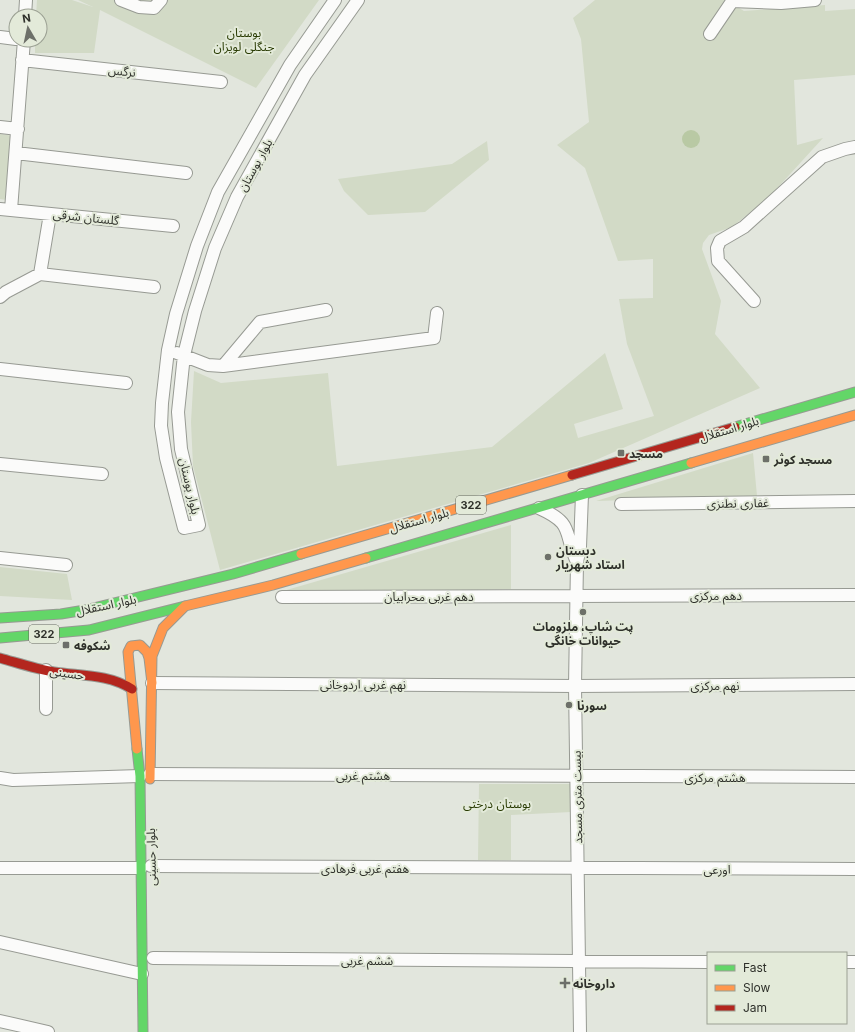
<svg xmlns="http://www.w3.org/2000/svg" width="855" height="1032" viewBox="0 0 855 1032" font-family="Inter,'Noto Sans Arabic',sans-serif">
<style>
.green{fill:#d2dac6}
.water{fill:#b9c9a4}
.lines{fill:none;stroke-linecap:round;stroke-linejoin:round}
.street-casing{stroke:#979a93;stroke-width:14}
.fast-casing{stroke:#979a93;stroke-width:11}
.slow-casing{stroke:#979a93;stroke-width:11}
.jam-casing{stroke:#979a93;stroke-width:11}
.street{stroke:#fbfbfa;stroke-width:12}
.fast{stroke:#63d668;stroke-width:9}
.slow{stroke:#ff974d;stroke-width:9}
.jam{stroke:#b3261e;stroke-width:9}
.poi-dot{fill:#6d7069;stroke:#e3ead9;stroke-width:1.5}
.labels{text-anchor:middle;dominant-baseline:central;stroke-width:4;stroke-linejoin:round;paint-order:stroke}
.shield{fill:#e3ead9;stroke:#64685e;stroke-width:1}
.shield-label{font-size:11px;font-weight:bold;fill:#2e302a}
.park-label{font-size:12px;fill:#293b03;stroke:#e3ead9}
.street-label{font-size:12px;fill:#2e302a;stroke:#e3ead9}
.poi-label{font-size:12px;font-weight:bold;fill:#2e302a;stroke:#e3ead9;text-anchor:start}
</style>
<rect width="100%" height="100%" fill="#e2e6dd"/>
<!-- green -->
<path class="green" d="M37 0H72L93 7 78 0H319L256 88 100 10 94 53H35V40H40V16H36Z
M595 0H726L744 11 825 5V11L855 9V75L794 80 797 145 823 138 770 196 732 227 709 235 703 243 702 249 721 301 715 334 760 388 589 463 220 570 193 466 191 422 194 371 221 383 328 373 337 466 492 447 605 353 623 409 574 424 578 438 654 416 627 344 619 299 653 298V259L618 261 585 168 557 145 589 122 581 39 573 18Z
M0 134 14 136 7 200 0 199Z
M487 141 489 160 425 212 368 215 344 191 338 179 452 164Z
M753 453 757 496 596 501Z
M511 525V589L442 591H283Z
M0 567 67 574 72 600 0 596Z
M479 784H571V812L511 815V860H478Z"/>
<!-- water -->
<path class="water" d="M682 139a9 9 0 1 1 18 0a9 9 0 1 1-18 0Z"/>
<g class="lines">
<defs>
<path id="street" d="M121 0 139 7 154 8 161 0
M335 0 290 65 218 192 197 246 176 314 168 350 162 403 161 426 166 458 184 528 199 525 181 449 178 412 184 355 195 311 215 248 237 197 305 75 358 0
M732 1 781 3 779 0
M781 3 815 0
M25 16 26 0
M710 34 733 0
M0 37 16 39
M22 60 221 82
M0 127 18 129
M16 153 186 173
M0 209 173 226
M11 210 24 40
M40 274 154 287
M0 297 6 292 40 274 50 214
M754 301 718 261 717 248 720 241 744 227 822 157 845 149 855 147
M177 353 208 365 223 366 434 338 437 313
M223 366 260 322 326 310
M0 369 126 383
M0 464 102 474
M621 504 855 501
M539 508C575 524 563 532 577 562
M0 558 66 565
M282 597 855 595
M46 670V709
M152 683 575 686 855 684
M150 774 855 777
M0 778 13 780 140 776
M151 866 855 869
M0 868H141
M0 942 142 974
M153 958 708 962
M846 962H855
M0 1021 48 1032
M580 1032 575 686 577 562 580 547 582 495"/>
<path id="fast" d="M735 427 855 392
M366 558 691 463
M0 618 61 614 85 610 233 574 301 554
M0 638 89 630 185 606
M137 749 140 776 143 1032"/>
<path id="slow" d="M691 463 855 415
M301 554 572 475
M185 606 273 585 366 558
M137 749 128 652 131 646 140 645 147 652 149 658 152 683
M150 779 152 656 163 628 185 606"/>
<path id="jam" d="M572 475 735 427
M0 658C18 663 36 669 54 672 81 676 108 674 132 689"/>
</defs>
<!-- street casing -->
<use href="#street" class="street-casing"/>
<!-- fast casing -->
<use href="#fast" class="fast-casing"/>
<!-- slow casing -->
<use href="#slow" class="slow-casing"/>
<!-- jam casing -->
<use href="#jam" class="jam-casing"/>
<!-- street -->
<use href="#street" class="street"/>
<!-- fast -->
<use href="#fast" class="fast"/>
<!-- slow -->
<use href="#slow" class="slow"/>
<!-- jam -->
<use href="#jam" class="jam"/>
</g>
<!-- markers -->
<g class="poi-dot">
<rect x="617" y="449" width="8" height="8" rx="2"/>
<rect x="762" y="455" width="8" height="8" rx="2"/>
<circle cx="548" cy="557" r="4"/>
<circle cx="583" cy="612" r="4"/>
<rect x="62" y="641" width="8" height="8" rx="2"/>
<circle cx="569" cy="705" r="4"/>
<path d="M563 977h4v4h4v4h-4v4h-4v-4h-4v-4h4z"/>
</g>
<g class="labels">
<!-- shield labels -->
<g class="shield">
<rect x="456" y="496" width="30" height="18" rx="3"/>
<rect x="29" y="625" width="30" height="18" rx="3"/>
</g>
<g class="shield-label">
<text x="471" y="505">322</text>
<text x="44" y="634">322</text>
</g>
<!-- park labels -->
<g class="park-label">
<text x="244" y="32">بوستان<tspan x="244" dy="14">جنگلی لویزان</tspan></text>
<text x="497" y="803">بوستان درختی</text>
</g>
<!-- street labels -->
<g class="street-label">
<text transform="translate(122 71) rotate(6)">نرگس</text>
<text transform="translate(255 165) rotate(-61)">بلوار بوستان</text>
<text transform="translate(86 217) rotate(6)">گلستان شرقی</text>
<text transform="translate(729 429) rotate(-17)">بلوار استقلال</text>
<text transform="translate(190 486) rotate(77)">بلوار بوستان</text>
<text transform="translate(738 503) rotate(-1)">غفاری نطنزی</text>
<text transform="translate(419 520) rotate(-16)">بلوار استقلال</text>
<text x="716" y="595">دهم مرکزی</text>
<text x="429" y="596">دهم غربی محرابیان</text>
<text transform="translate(106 605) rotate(-12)">بلوار استقلال</text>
<text transform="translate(67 673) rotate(8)">حسینی</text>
<text x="363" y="684">نهم غربی اردوخانی</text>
<text x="715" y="685">نهم مرکزی</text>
<text x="363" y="775">هشتم غربی</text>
<text x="715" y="777">هشتم مرکزی</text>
<text transform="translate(577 797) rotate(-91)">بیست متری مسجد</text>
<text transform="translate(151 857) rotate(-91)">بلوار حسینی</text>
<text x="365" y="868">هفتم غربی فرهادی</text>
<text x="717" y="869">اورعی</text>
<text x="367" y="960">ششم غربی</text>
</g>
<!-- poi labels -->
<g class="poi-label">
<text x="629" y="453">مسجد</text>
<text x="774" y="459">مسجد کوثر</text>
<text x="556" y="550">دبستان<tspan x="556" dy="14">استاد شهریار</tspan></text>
<text x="583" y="626" text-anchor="middle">پت شاپ، ملزومات<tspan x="583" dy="14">حیوانات خانگی</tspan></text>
<text x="74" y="645">شکوفه</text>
<text x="577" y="705">سورنا</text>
<text x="573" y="983">داروخانه</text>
</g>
</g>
<!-- legend -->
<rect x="707" y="952" width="140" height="72" fill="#e3ead9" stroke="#9ba093"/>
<rect x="715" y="965" width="20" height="6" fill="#63d668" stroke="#9ba093"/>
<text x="743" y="972" font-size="12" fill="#2e302a">Fast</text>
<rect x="715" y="985" width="20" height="6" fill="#ff974d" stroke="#9ba093"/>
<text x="743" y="992" font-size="12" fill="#2e302a">Slow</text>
<rect x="715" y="1005" width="20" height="6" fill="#b3261e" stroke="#9ba093"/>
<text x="743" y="1012" font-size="12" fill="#2e302a">Jam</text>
<!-- north arrow -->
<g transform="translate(28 28) rotate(351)"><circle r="19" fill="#e3ead9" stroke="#9ba093"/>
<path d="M0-3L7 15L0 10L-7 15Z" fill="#6d7069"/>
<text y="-6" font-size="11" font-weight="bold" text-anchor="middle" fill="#2e302a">N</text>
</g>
</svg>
